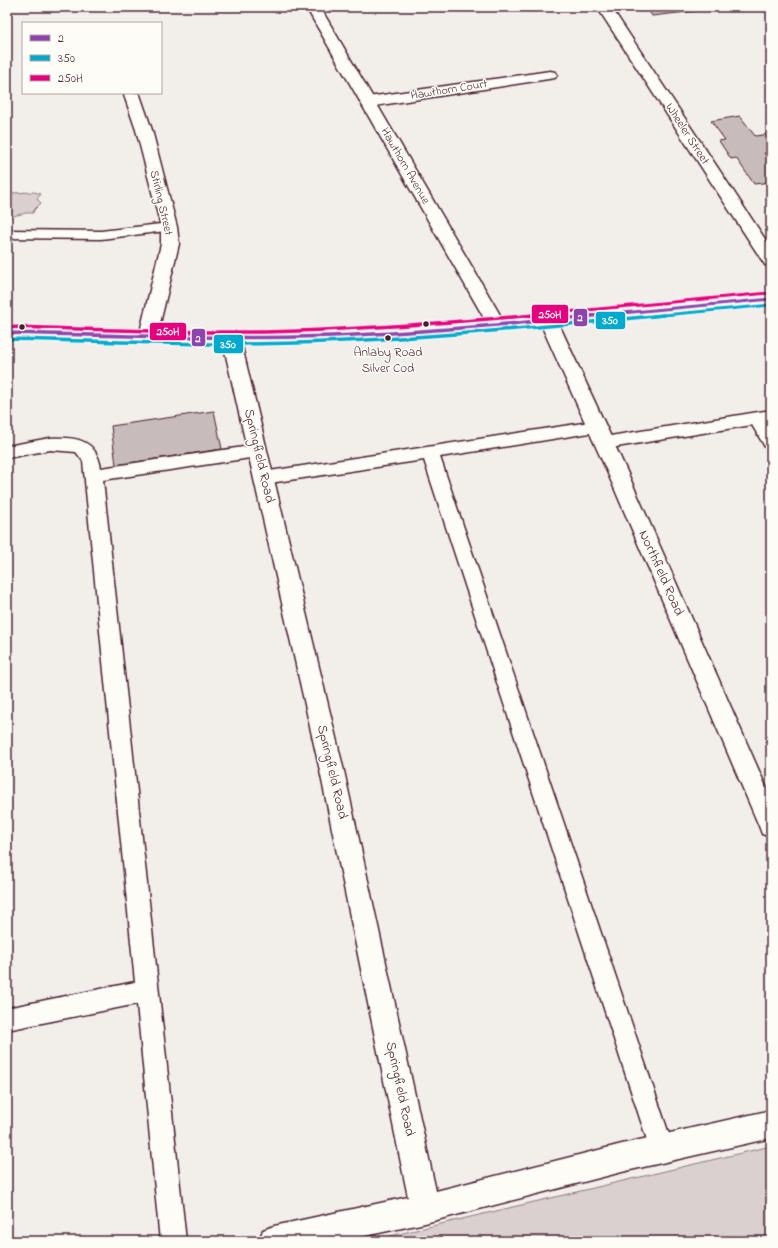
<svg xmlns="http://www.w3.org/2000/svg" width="778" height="1248" viewBox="0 0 778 1248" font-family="'Indie Flower',sans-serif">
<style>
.green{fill:#d9d0cf;stroke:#92787d}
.building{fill:#c8bbbb;stroke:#4a1f2b}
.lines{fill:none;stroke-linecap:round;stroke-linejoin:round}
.service-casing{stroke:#4a1f2b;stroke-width:3}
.minor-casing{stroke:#4a1f2b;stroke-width:3}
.tertiary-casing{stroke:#4a1f2b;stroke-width:3}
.primary-casing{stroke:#4a1f2b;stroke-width:3}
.service{fill:#fdfcf7;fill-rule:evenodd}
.minor{fill:#fdfcf7;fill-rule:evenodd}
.tertiary{fill:#fdfcf7;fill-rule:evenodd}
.primary{fill:#fdfcf7;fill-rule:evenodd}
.bus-1-far1-casing{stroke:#fdfcf7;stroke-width:5}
.bus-1-casing{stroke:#fdfcf7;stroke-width:6}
.bus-2-far1-casing{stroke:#fdfcf7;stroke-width:5}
.bus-2-casing{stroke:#fdfcf7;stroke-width:6}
.bus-3-far1-casing{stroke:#fdfcf7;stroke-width:5}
.bus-3-casing{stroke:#fdfcf7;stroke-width:6}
.bus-1-far1{stroke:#8e44ad;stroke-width:3}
.bus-1{stroke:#8e44ad;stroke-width:3.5}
.bus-2-far1{stroke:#00a9ce;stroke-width:3}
.bus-2{stroke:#00a9ce;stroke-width:3.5}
.bus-3-far1{stroke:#e5007d;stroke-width:3}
.bus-3{stroke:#e5007d;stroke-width:3.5}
.bus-dot{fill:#4a1f2b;stroke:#fdfcf7;stroke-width:1.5}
.labels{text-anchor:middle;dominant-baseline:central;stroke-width:3;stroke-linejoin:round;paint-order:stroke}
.far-street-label{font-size:12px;fill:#4a1f2b;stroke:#fdfcf7}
.bus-label{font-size:13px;fill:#4a1f2b;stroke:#fdfcf7}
.street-label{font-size:14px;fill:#4a1f2b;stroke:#fdfcf7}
.line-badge{stroke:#fdfcf7;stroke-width:1.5}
.badge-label{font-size:11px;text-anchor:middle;font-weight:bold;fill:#fff}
</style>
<rect width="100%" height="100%" fill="#f2efeb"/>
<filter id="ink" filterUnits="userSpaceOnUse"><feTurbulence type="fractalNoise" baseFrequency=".025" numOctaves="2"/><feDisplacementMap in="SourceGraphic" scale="8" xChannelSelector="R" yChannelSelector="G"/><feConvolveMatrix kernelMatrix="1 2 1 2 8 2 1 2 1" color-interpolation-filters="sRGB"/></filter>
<g filter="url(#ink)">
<!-- green -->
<path class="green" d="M34 192 41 194 37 199 41 203 34 210 33 213C22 212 16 217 7 216V196L11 193Z
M771 1146V1241H369Z"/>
<!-- building -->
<path class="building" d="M646 7H721V8L652 16Z
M740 116 755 136 771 134V152L764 153 771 162V182L754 184 736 158 731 159 719 141 725 140 711 121Z
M214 411 222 449 116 465 111 426Z"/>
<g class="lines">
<defs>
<path id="service" d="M169 223 174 224 176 227 174 230 101 239 7 238V230L101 231Z
M771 410V422H767L771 429V449L765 447 752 425 604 449 598 447 596 443 598 439 604 437Z
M596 421 602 423 604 427 602 431 440 457 674 1149 671 1158 662 1161 653 1158 650 1149 424 460 263 484 257 482 254 478 257 474 263 472Z
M50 438C76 437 96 439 101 468L257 445 263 447 266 451 263 455 257 457 103 480 186 1241H160L137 1004 7 1030V1008L135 982 83 461 76 452 50 450 7 458V446Z"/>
<path id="minor" d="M597 7H611L771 248V266L765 265Z
M550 71 555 72 557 75 555 78 368 107 363 105 360 102 363 99 368 97Z
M126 93H138L140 95 152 130 177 227 179 244 157 336 154 340 148 342 142 340 139 336 161 244V227L136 130 124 95Z
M548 314 554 316 557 320 629 476 771 798V837L762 834 759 826 609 476 539 320 542 316Z
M231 332 237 334 240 338 344 771 436 1191 626 1143 771 1110V1138L626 1171 425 1223 342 1241H259L263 1230 274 1226 408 1197 320 771 222 338 225 334Z"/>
<path id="tertiary" d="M306 7H320L506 325 503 329 497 331 491 329 488 325Z"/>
<path id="primary" d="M771 293V305C614 320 457 337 299 343 202 346 104 341 7 339V327C104 329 202 334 299 331 457 325 614 308 771 293Z"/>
</defs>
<!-- service casing -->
<use href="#service" class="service-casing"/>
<!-- minor casing -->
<use href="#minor" class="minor-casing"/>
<!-- tertiary casing -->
<use href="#tertiary" class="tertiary-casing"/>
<!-- primary casing -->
<use href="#primary" class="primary-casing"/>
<!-- service -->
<use href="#service" class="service"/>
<!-- minor -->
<use href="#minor" class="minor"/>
<!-- tertiary -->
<use href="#tertiary" class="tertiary"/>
<!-- primary -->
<use href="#primary" class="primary"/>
<defs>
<path id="bus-1-far1" d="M590 316 771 299"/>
<path id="bus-1" d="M7 333C104 335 200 339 297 337 398 335 500 325 601 315"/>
<path id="bus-2-far1" d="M653 316 771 305"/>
<path id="bus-2" d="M7 339C104 341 201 346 298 343 420 339 542 327 664 315"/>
<path id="bus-3-far1" d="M523 316 770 293"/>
<path id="bus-3" d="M7 327C92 329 178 333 264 332 354 330 445 323 535 315"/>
</defs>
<!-- bus-1-far1 casing -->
<use href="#bus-1-far1" class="bus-1-far1-casing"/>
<!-- bus-1 casing -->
<use href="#bus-1" class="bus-1-casing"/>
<!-- bus-2-far1 casing -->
<use href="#bus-2-far1" class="bus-2-far1-casing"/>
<!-- bus-2 casing -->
<use href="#bus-2" class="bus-2-casing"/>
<!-- bus-3-far1 casing -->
<use href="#bus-3-far1" class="bus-3-far1-casing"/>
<!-- bus-3 casing -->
<use href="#bus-3" class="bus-3-casing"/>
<!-- bus-1-far1 -->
<use href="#bus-1-far1" class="bus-1-far1"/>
<!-- bus-1 -->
<use href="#bus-1" class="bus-1"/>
<!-- bus-2-far1 -->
<use href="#bus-2-far1" class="bus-2-far1"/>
<!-- bus-2 -->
<use href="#bus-2" class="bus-2"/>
<!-- bus-3-far1 -->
<use href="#bus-3-far1" class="bus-3-far1"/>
<!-- bus-3 -->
<use href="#bus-3" class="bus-3"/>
</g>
</g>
<!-- markers -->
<g class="bus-dot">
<circle cx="426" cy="324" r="3.5"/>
<circle cx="22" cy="327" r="3.5"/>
<circle cx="388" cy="338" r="3.5"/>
</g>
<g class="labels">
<!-- far-street labels -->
<g class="far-street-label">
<text transform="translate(449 90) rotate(-9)">Hawthorn Court</text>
<text transform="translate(687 134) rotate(57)">Wheeler Street</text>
<text transform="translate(405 166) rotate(60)">Hawthorn Avenue</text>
<text transform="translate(161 203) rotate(77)">Stirling Street</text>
</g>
<!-- bus labels -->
<g class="bus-label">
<text x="388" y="352">Anlaby Road<tspan x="388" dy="16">Silver Cod</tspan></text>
</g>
<!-- street labels -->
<g class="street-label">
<text transform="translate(259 456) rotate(77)">Springfield Road</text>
<text transform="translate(661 573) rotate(66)">Northfield Road</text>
<text transform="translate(332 772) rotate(77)">Springfield Road</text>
<text transform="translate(400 1089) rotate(78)">Springfield Road</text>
</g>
</g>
<g class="line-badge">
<rect x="531" y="304" width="38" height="20" rx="4" fill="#e5007d"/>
<rect x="573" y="308" width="15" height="19" rx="4" fill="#8e44ad"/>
<rect x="595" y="311" width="31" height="19" rx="4" fill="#00a9ce"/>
<rect x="149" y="322" width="38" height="19" rx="4" fill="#e5007d"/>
<rect x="191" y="328" width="15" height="19" rx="4" fill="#8e44ad"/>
<rect x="213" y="334" width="31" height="20" rx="4" fill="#00a9ce"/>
</g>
<g class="badge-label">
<text x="550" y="318">250H</text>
<text x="580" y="321">2</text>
<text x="610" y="324">350</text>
<text x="168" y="335">250H</text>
<text x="198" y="342">2</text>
<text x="228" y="348">350</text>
</g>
<!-- margin -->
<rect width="778" height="1248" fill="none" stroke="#fdfcf7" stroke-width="24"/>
<rect x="12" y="12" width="754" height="1224" fill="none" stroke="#4a1f2b" stroke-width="1.5" filter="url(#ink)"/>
<!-- legend -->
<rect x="22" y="22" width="140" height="72" fill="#fdfcf7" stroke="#b5a4a5"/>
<rect x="30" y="35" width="20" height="6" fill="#8e44ad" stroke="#b5a4a5"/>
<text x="58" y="42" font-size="12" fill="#4a1f2b">2</text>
<rect x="30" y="55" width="20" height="6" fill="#00a9ce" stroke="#b5a4a5"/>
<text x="58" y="62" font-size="12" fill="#4a1f2b">350</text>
<rect x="30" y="75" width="20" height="6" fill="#e5007d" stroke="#b5a4a5"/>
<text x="58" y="82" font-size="12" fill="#4a1f2b">250H</text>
</svg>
